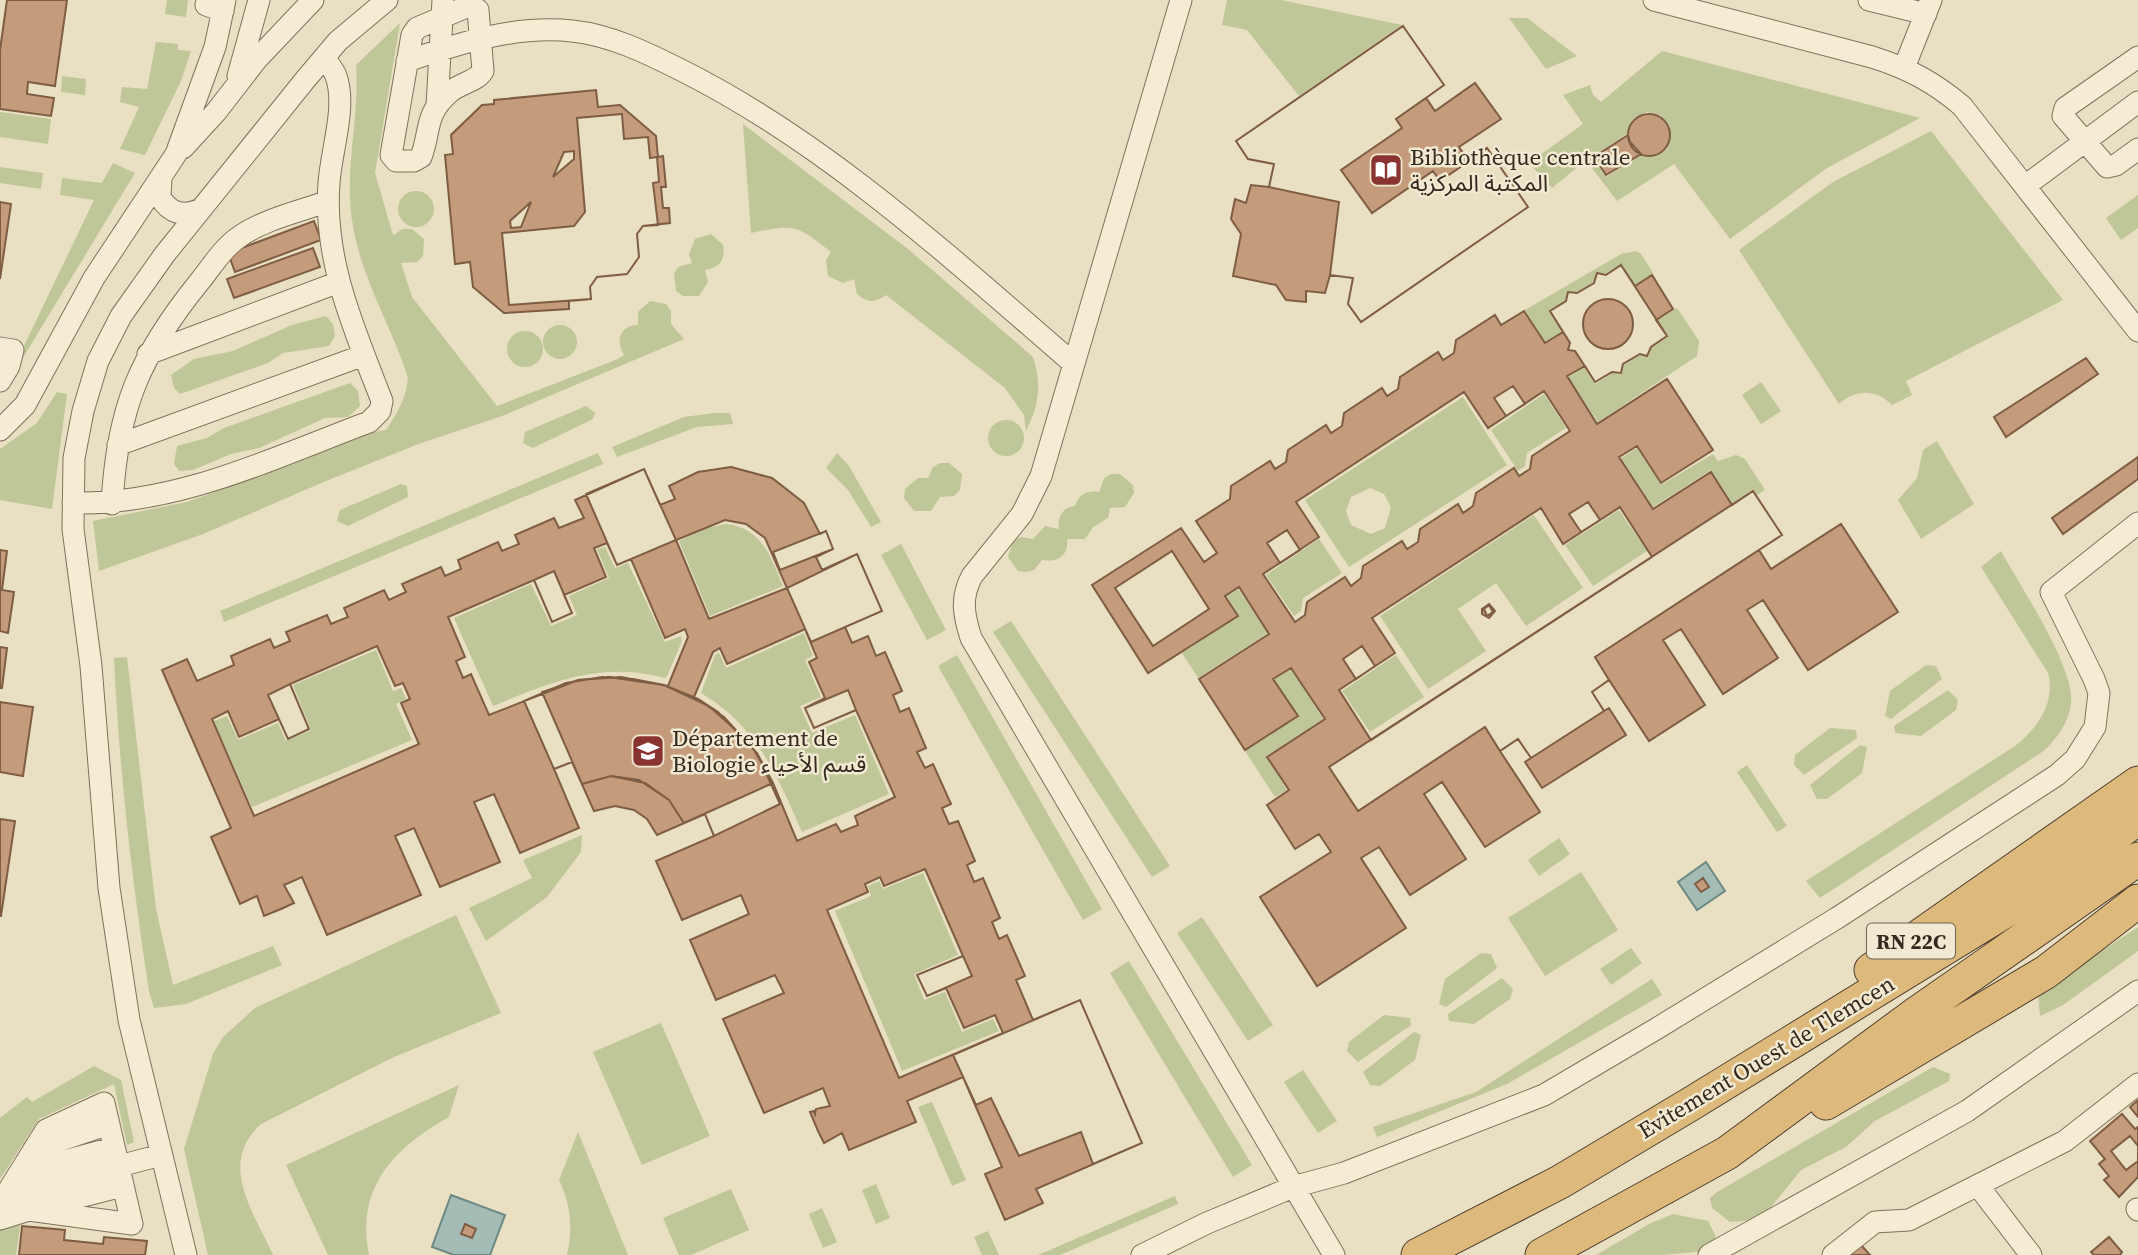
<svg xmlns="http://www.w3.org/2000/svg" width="2138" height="1255" viewBox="0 0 2138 1255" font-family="'Source Serif 4','Noto Sans Arabic',serif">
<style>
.green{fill:#bfc697;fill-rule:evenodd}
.water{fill:#a4bcb6;stroke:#6c8983;stroke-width:2}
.building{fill:#c49c7c;stroke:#7e5d43;stroke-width:2;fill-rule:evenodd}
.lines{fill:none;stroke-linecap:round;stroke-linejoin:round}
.minor-casing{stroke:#81715b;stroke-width:23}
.trunk-casing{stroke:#4f3f2f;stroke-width:35}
.minor{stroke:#f5ecd4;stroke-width:21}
.trunk{stroke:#ddba7c;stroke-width:33}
.labels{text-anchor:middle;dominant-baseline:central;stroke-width:5;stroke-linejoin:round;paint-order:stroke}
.shield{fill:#f1e9d1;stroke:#6c6354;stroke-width:2}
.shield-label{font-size:21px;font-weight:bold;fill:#33291e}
.poi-label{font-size:23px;fill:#33291e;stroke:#f1e9d1;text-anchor:start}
.street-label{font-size:23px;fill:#33291e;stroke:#f1e9d1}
</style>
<rect width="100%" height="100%" fill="#e9dfc2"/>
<!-- green -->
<path class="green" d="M167 0H188L186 17 165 14Z
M1227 0H1281L1402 25 1299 96 1247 30 1222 25Z
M1509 18H1527L1577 56 1546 69Z
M400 23 375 173 393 235 403 229H412L424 239 423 256 417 262 401 263 412 297 497 406 618 359 624 355C615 341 620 325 638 325V312L650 301 666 304 671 311V324L684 339 502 416 416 445 326 481 203 534 99 571 93 521 187 502 251 479 264 470 291 465 367 433 386 430C397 414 406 399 408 378 392 327 362 280 353 226 343 172 360 120 356 65Z
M156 42 178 44V50L191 51 181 81 145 155 120 149 139 107 120 102 122 87 147 89Z
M1662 51 1920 118 1827 168 1730 239 1674 164 1617 201 1586 160 1552 188 1529 163 1583 124 1563 95 1590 85 1593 95 1601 102ZM1647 112 1660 115 1670 127 1667 149 1654 156 1641 155 1606 177 1593 157 1627 134 1634 118Z
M62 76 86 79 85 95 61 92Z
M0 112 51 119 48 144 0 137Z
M743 124 908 249 1033 357C1042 385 1039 405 1026 431L1024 415 1005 388 886 295C875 303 867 303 857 294L854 279 843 283 828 276 826 260 831 252C796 224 794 224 751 233Z
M1931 131 2063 300 1906 381 1912 395 1892 405C1876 389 1856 389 1839 404L1739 250 1833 182Z
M113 163 135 173 21 361 24 346 94 200 60 195 62 178 102 183Z
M0 167 43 173 41 189 0 183Z
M398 209a18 18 0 1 1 36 0a18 18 0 1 1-36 0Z
M2138 195V228L2121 240 2106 218Z
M711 234 723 245C726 260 719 268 705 270L708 282 699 296H683L676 291 674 274 678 267 692 263 689 254 695 239Z
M1636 251 1641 254 1653 273 1635 285 1621 265 1606 274 1597 272 1593 282 1577 293 1568 291 1565 301 1549 311 1562 332 1545 342 1525 310 1621 254Z
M1677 308 1699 341 1697 356 1598 422 1568 377 1584 367 1595 384 1612 373 1621 374 1624 365 1640 355 1648 357 1651 348 1668 337 1657 320Z
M326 316 333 324 335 336 329 346 283 353 268 363 180 394 174 388 171 375 194 359 233 351 292 325Z
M543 342a17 17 0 1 1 34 0a17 17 0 1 1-34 0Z
M507 349a18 18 0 1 1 36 0a18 18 0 1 1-36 0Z
M1761 382 1781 411 1761 424 1742 395Z
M350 383 358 391 360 406 348 417 325 418 259 448 231 454 193 470 179 471 174 464 177 446 207 438 224 428Z
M57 392 67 394 52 509 0 500V449L37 423Z
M1544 394 1566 428 1527 453 1525 466 1518 471 1491 430Z
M1463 397 1507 465 1349 567 1305 500ZM1370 488 1384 494 1391 507 1385 528 1371 534 1351 525 1346 511 1351 497Z
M586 406 595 413 593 419 533 448 523 443 525 432Z
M714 413H730L733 424 697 427 617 457 612 447 684 417Z
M988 438a18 18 0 1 1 36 0a18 18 0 1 1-36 0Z
M1937 441 1974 504 1921 539 1898 500 1917 478 1923 450Z
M1637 448 1661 485 1713 454 1718 461 1736 455 1745 459 1765 490 1757 495 1753 489 1732 503 1711 470 1653 507 1621 458Z
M598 453 603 464 224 622 220 611Z
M837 453 849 466 881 522 871 527 848 490 826 468Z
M940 463H949L962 474 960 490 954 496 940 497 931 511H914L904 498 905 489 918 478H928L933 467Z
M1111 474H1120L1133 485 1134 493 1125 507 1110 508 1108 518 1093 527 1085 539H1067C1069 555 1058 563 1042 560L1034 570 1026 572 1018 571 1008 557 1013 541 1021 537 1033 539 1045 526 1059 529C1057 517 1063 507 1075 506 1079 494 1087 490 1099 492L1104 478Z
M401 484 407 486 408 497 348 526 337 521 340 510Z
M1619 510 1647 551 1593 586 1565 545Z
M1534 515 1583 588 1526 626 1496 583 1458 609 1486 651 1428 689 1380 616Z
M726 524C762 528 771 557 783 586L710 616 679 541 707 528Z
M1319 539 1342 573 1303 598 1301 611 1294 616 1266 575Z
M901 544 946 630 927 640 881 555Z
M605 547 615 568 628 563 665 642 681 636 682 641 667 676 665 678C601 661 551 682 493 706L454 618 531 584 551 626 577 615 569 596 609 578 597 549Z
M2001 551C2020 586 2075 667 2071 703 2069 722 2058 737 2045 750L1820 898 1806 881 2015 746C2037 729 2056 702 2048 673L1981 567Z
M1238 589 1268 633 1198 678 1182 653 1239 616 1227 596Z
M1011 621 1170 866 1152 877 993 632Z
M804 633 813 656 805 660 821 697 800 706 812 733 855 715 889 794 802 832C777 775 757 726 701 693L715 655 719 653 726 668Z
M376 650 393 691 401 688 406 699 396 704 412 740 252 807 214 721 227 716 238 740 278 723 286 741 311 730 293 685Z
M957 655 1102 909 1083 920 938 666Z
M1396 655 1424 697 1370 732 1342 691Z
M127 657 156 909 173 985 273 946 282 965 186 1004 154 1008 149 991C132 880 119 770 114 658Z
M1926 665 1936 666 1942 679 1891 719 1885 716 1890 691Z
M1291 669 1323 719 1266 756 1287 790 1275 797 1245 751 1298 717 1274 679Z
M1948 690 1958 700 1956 710 1921 736 1895 733 1894 726Z
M1830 728 1856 730 1857 738 1804 775 1794 765 1795 755Z
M1860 745 1867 747 1862 773 1827 799H1817L1810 785Z
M1747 765 1787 826 1777 832 1737 772Z
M582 835 581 852 547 897 486 941 469 908 532 878 523 860Z
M1559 838 1570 854 1539 876 1528 860Z
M1581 872 1618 930 1545 976 1508 918Z
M923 873 958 955 914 974 924 1000 945 992 962 1032 993 1019 999 1031 902 1071 835 911 871 896 868 886 879 881 883 889Z
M456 915 501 1013 394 1057 261 1124C217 1164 254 1212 273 1255H208L184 1149 213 1054 223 1037 255 1008Z
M1202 917 1273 1025 1248 1041 1177 933Z
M2138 927V951L2063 1005 2040 1016 2038 993Z
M1631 948 1642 963 1611 985 1600 969Z
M1481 953 1491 954 1497 968 1446 1007 1439 1004 1445 979Z
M1129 961 1252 1165 1233 1177 1110 973Z
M1502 978 1513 989 1510 999 1474 1024 1449 1021 1448 1014Z
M1652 979 1662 995 1507 1084 1377 1137 1373 1127 1476 1092Z
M1384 1015 1410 1018 1411 1025 1358 1062 1347 1051 1349 1042Z
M661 1023 710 1136 642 1165 593 1052Z
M1414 1032 1421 1035 1415 1060 1380 1086 1370 1085 1363 1072Z
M94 1066 121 1080 134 1142 127 1145 114 1084 39 1119 0 1179V1118L27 1097 32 1102Z
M1933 1067 1950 1074 1949 1081 1875 1121 1846 1147 1801 1170 1768 1211 1753 1220 1730 1222 1712 1208 1710 1198 1717 1192Z
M1303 1070 1337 1121 1318 1133 1284 1082Z
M459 1085 449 1117C395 1147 355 1187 369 1255H328L286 1165Z
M932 1102 966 1180 952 1186 918 1107Z
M578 1132 628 1255H567C573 1229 571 1204 559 1180Z
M876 1184 890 1218 876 1224 862 1190Z
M731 1189 749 1230 691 1255H679L663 1218Z
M1175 1196 1178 1204 1060 1255H1038Z
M822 1208 837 1242 823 1248 809 1214Z
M1673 1214 1708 1221 1716 1237 1707 1251 1661 1255H1596L1651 1223Z
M20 1225 16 1255H0V1230Z
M988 1231 999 1255H982L974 1237Z"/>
<!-- water -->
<path class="water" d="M1706 862 1725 891 1697 910 1678 882Z
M451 1195 505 1215 490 1255H454L432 1247Z"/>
<!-- building -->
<path class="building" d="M7 0H67L55 86 28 82 27 94 54 98 51 116 0 109V50Z
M1403 26 1444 85 1426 98 1435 111 1475 83 1501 119 1459 147 1469 161 1487 148 1528 207 1361 322 1348 304 1353 278 1330 275 1339 202 1269 187 1274 164 1248 159 1236 141Z
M1403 26 1444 85 1426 98 1435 111 1475 83 1501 119 1459 147 1469 161 1487 148 1528 207 1361 322 1348 304 1353 278 1330 275 1325 293 1306 291V302L1286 300 1276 285 1233 276 1241 234 1231 219 1235 199 1246 203 1251 185 1269 187 1274 164 1248 159 1236 141Z
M1475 83 1501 119 1459 147 1469 161 1440 181 1433 171 1372 213 1341 170 1402 128 1396 119 1426 98 1435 111Z
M596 90 598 107 620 105 656 136 658 157 663 156 666 187H661L663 208H669L670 223 643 226 637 234 639 257 627 274 597 277 590 287 591 299 569 301V309L504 313 473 287 470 262 455 264 445 155 453 154 451 135 482 105 494 104V100ZM574 151V159L553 177 564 152ZM531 202 521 227 511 228 510 221Z
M622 114 624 139 648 137 650 158 657 157 659 182 653 183 658 225 643 226 637 234 639 257 627 274 597 277 590 287 591 299 509 305 502 233 574 226 585 212 577 118Z
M1628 135a21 21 0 1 1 42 0a21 21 0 1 1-42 0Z
M1628 135 1630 142 1641 154 1606 175 1594 157Z
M0 202 11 204 0 279Z
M314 221 321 240 235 272 228 253Z
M313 248 320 267 234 298 227 279Z
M1621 265 1635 286 1652 275 1673 309 1656 320 1667 336 1651 347 1647 356 1640 354 1623 364 1621 373 1612 372 1595 382 1585 366 1567 376 1597 424 1667 379 1713 450 1661 483 1637 446 1619 457 1653 509 1711 472 1732 505 1753 491 1782 535 1759 550 1771 569 1841 524 1898 612 1808 670 1763 600 1747 610 1778 658 1723 694 1681 629 1663 640 1705 705 1649 741 1609 680 1592 692 1604 711 1609 708 1626 735 1542 788 1525 762 1531 758 1518 739 1500 751 1540 812 1485 847 1442 782 1424 794 1466 859 1410 895 1379 847 1361 858 1406 928 1317 986 1260 897 1331 852 1319 834 1295 849 1267 805 1289 790 1267 757 1325 719 1291 668 1273 679 1298 716 1245 750 1199 679 1269 634 1239 587 1225 596 1238 616 1148 673 1092 585 1181 528 1204 562 1217 553 1196 521 1230 499 1231 486 1270 461 1275 469 1286 462 1288 450 1326 425 1331 433 1342 426 1344 413 1382 388 1387 396 1398 389 1400 377 1438 352 1443 360 1454 353 1456 340 1495 315 1501 325 1524 311 1545 343 1563 332 1550 311 1566 301 1568 292 1577 293 1594 283 1597 273 1606 275ZM1544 391 1570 431 1532 456 1530 469 1519 476 1514 468 1476 493 1473 506 1463 513 1458 504 1420 529 1418 542 1407 549 1402 541 1363 566 1361 578 1351 586 1345 577 1307 602 1305 615 1295 622 1263 574 1319 537 1296 502 1464 392 1488 428ZM1620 507 1652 557 1371 740 1339 690 1395 653 1372 618 1541 508 1563 544Z
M1621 265 1667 336 1651 347 1647 356 1640 354 1623 364 1621 373 1612 372 1595 382 1575 351 1568 350 1570 343 1550 311 1566 301 1568 292 1577 293 1594 283 1597 273 1606 275Z
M1583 324a25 25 0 1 1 50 0a25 25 0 1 1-50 0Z
M2086 358 2098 374 2006 437 1994 417Z
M1513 386 1525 404 1506 416 1494 398Z
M2138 457V479L2063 534 2052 518Z
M731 467 772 478 804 503 820 534 826 531 833 549 816 557 822 570 857 554 882 611 845 627 852 643 868 636 876 656 885 652 902 691 893 695 900 712 909 708 926 748 917 752 925 768 933 764 951 804 942 808 949 824 958 821 975 861 967 865 974 882 983 878 1000 918 992 922 999 939 1007 935 1025 976 1016 980 1033 1020 1080 1000 1142 1143 1036 1189 1043 1203 1005 1220 985 1174 1002 1167 963 1077 907 1101 916 1122 849 1150 842 1133 824 1143 818 1131 810 1112 814 1111 815 1114 816 1109 830 1106 823 1088 764 1113 723 1019 784 993 775 975 716 1000 690 940 749 914 741 895 682 920 656 861 714 836 705 814 657 835 647 819 634 810 615 806 594 811 572 762 554 769 579 828 520 853 494 794 474 802 500 862 440 887 414 828 395 836 421 895 327 935 302 877 284 885 294 903 281 909 264 916 257 896 240 904 211 837 231 828 162 670 187 659 197 681 234 665 231 656 270 639 274 648 290 641 286 632 327 615 331 624 348 617 344 608 384 590 389 600 406 592 402 584 441 567 445 576 461 569 458 560 498 542 502 551 519 544 515 535 554 518 559 528 584 518 575 500 644 469 660 505 675 499 669 486 698 472ZM725 520 746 524 765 538 787 588 709 619 676 540ZM607 543 617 565 631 559 665 638 685 629 688 637 668 686 621 677 578 680 489 715 471 674 463 678 456 661 465 657 448 617 534 580 552 622 572 613 564 595 606 577 594 548ZM805 629 817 658 809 662 825 698 805 708 814 728 856 710 895 797 855 816 858 825 841 832 836 824 797 841 773 783 757 753 724 717 694 697 713 652 720 648 727 664ZM377 646 395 686 403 683 410 699 401 703 419 744 254 816 212 719 228 711 239 737 279 719 288 739 309 729 290 684ZM925 869 963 956 917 975 927 996 946 988 964 1028 995 1015 1003 1033 899 1078 827 910 868 892 865 884 880 877 884 886Z
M644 469 676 540 617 565 586 494Z
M1753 491 1782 535 1595 657 1609 680 1592 692 1604 711 1531 758 1518 739 1500 751 1485 727 1358 811 1329 767Z
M1588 502 1600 520 1581 532 1569 514Z
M1287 530 1300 550 1280 563 1267 543Z
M826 531 833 549 780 570 773 552Z
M0 550 7 551 2 590 14 592 8 633 0 631Z
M1172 551 1209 609 1153 646 1115 588Z
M857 554 882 611 811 642 787 588Z
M554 571 572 613 552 622 534 580Z
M1489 604 1495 611 1489 618 1482 614V609ZM1489 605 1493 612 1487 616 1484 609Z
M1362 646 1375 666 1356 679 1343 659Z
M0 647 7 648 2 688H0Z
M602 677 633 679 664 685 698 699 718 712 757 753 780 804 714 836 705 814 684 823 669 800 645 783 611 776 582 784 572 762 554 769 524 701 566 683Z
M608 677 664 685 709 706 750 743 773 783 684 823 669 800 639 780 611 776 582 784 542 692 578 680Z
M290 684 309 729 288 739 268 695Z
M848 690 856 710 814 728 805 708Z
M0 702 33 707 23 776 0 772Z
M0 819 15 821 1 916H0Z
M1703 878 1709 887 1701 892 1695 884Z
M963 956 972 976 927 996 917 975Z
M1080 1000 1142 1143 1093 1164 1081 1132 1019 1156 991 1098 976 1105 953 1055Z
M2138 1100V1117L2130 1107Z
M2122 1114 2135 1129 2138 1127V1177L2119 1197 2104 1180 2109 1176 2099 1164 2105 1159 2090 1141Z
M2130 1136 2138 1146V1161L2126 1170 2111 1151Z
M465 1224 476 1229 472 1238 461 1234Z
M22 1226 65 1230 64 1240 103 1244 104 1237 147 1241 145 1255H19Z
M2109 1237 2122 1252 2120 1255H2094L2091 1252Z
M1861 1245 1870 1255H1848Z"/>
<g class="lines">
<defs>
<path id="minor" d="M207 0 206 5 223 11
M1181 0 1041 476 1022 514 972 576C960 598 964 616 971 638L1334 1255
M1654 0 1872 57C1907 68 1934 82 1962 106L2138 331
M1869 0 1926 14
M471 5 478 10 483 71C476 82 460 83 450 92 424 114 431 131 421 157L414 161H396L391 155 412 35 417 28Z
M2138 57 2065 108 2063 116 2107 167 2116 165 2138 149
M407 61C460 43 515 25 572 31 611 35 647 53 681 70 827 143 951 258 1074 364
M1904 68 1931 0
M238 76 259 0
M437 106 443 0
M183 148 216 112 257 59 313 0
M161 178 160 197C170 214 184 217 201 209
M2025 186 2138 102
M0 348 13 350 9 366 0 381
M148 354 339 282
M0 430 25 405 94 278 176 154 215 47 225 0
M118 445 364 355
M73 503C177 505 273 458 369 422L380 411 382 401C355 331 323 261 329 183 331 151 347 107 336 76 334 70 328 63 324 58
M112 504C117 408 140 355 200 281 212 266 223 248 239 237 264 219 299 212 328 201
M34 1149 109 1124
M20 1173 113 1148
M1979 1187 2031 1255
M5 1196 161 1155
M0 1204 46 1130 104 1103 132 1224 29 1210 0 1219
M40 1207 122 1186
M2137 1209 2138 1210
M186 1255 129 1020 109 888 91 666 73 529 74 458 83 411 98 361 121 316 165 254 305 80 338 41 387 0
M1142 1255 1207 1223 1293 1187 1344 1173 1544 1095 1656 1029 1837 918 2057 775 2075 759 2095 727 2099 693 2094 679 2051 592 2138 523
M1709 1255 1967 1111 2138 991
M1833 1255 1875 1222 1909 1220 2065 1141 2138 1084"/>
<path id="trunk" d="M1871 970 2138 783
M1826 1103 2046 972 2138 901
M1418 1255 1560 1182 1689 1105 2051 883 2138 818
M1542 1255 1727 1153 1917 1013 2138 859"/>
</defs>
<!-- minor casing -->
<use href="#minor" class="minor-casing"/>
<!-- trunk casing -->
<use href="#trunk" class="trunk-casing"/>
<!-- minor -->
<use href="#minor" class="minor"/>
<!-- trunk -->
<use href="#trunk" class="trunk"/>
</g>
<!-- icons -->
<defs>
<symbol id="library-square" viewBox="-11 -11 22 22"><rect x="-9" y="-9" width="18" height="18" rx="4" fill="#8a3431" stroke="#f1e9d1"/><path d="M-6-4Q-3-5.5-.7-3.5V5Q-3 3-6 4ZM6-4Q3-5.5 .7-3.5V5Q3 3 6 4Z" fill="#fff"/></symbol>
<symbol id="university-square" viewBox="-11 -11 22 22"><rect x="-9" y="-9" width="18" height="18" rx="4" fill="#8a3431" stroke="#f1e9d1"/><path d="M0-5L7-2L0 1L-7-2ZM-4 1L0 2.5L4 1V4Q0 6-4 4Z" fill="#fff"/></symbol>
</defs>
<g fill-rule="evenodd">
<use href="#library-square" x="1367" y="151" width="38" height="38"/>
<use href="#university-square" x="629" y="732" width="38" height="38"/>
</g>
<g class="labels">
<!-- shield labels -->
<rect class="shield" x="1867" y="923.5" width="88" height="35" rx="5"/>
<g class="shield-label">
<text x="1911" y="941">RN 22C</text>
</g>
<!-- poi labels -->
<g class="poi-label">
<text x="1410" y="157">Bibliothèque centrale<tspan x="1410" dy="26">المكتبة المركزية</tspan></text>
<text x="672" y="738">Département de<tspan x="672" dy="26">Biologie قسم الأحياء</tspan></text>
</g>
<!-- street labels -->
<g class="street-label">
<text transform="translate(1766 1057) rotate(-31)">Evitement Ouest de Tlemcen</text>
</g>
</g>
</svg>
